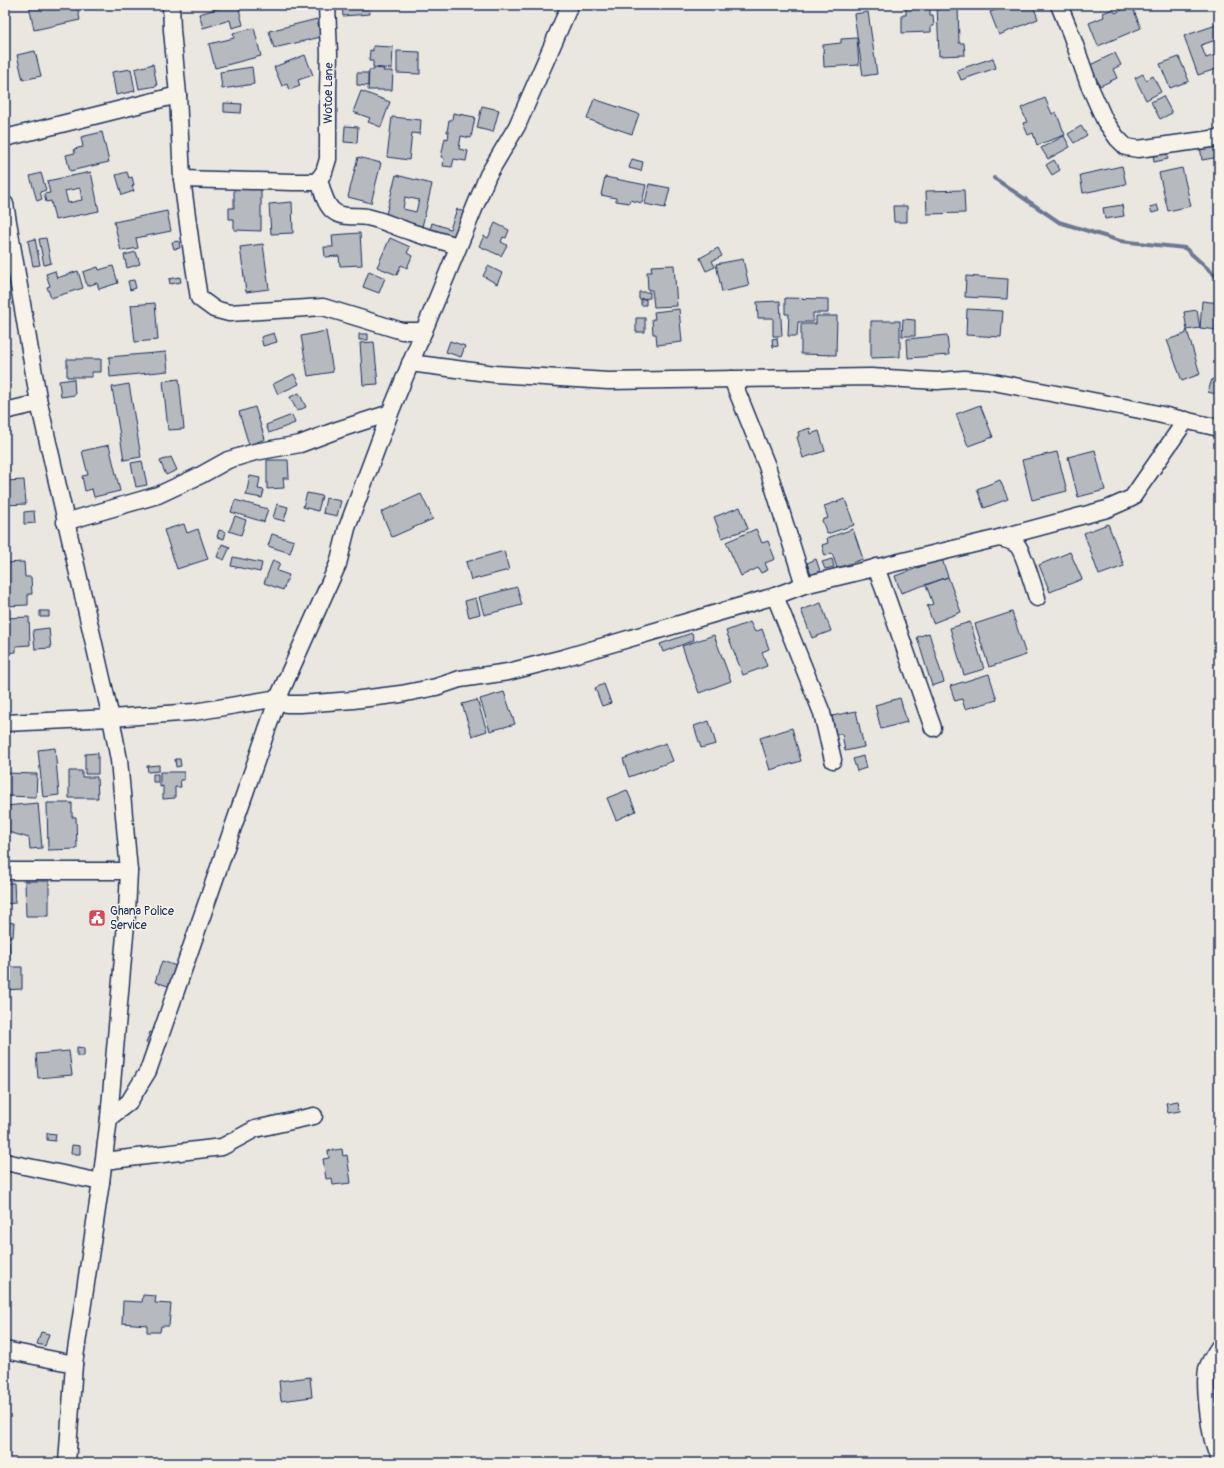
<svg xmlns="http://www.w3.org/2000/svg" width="1224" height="1468" viewBox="0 0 1224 1468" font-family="Pangolin,sans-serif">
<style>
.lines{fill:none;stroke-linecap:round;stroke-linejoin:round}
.stream{stroke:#6d7892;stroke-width:4}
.building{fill:#b6babf;stroke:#1b2f5e;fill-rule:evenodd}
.minor-casing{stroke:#1b2f5e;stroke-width:19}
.minor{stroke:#f7f3e8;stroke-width:16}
.labels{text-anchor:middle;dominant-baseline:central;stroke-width:3;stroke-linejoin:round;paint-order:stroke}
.street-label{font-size:12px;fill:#1b2f5e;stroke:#f7f3e8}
.poi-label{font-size:12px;fill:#1b2f5e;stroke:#f7f3e8;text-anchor:start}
</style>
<rect width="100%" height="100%" fill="#eae7e0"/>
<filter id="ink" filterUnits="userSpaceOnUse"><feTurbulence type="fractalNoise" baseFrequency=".025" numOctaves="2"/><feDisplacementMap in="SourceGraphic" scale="8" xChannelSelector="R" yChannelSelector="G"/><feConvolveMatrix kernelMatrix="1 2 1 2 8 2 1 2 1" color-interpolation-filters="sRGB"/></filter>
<g filter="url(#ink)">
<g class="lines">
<!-- stream -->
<path class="stream" d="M994 178 1059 222 1120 241 1185 248 1219 279"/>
</g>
<!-- building -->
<path class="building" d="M29 5H77L80 20 34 30Z
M230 5H238L243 25 232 28 230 20 203 28 199 14Z
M342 5H369L370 14 343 16Z
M906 5H930V15H933L934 26H931V32L902 33V15H906Z
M937 5H958L959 43H964L965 55 939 56Z
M1009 5H1033L1038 19 999 35 990 12Z
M1132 6 1141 28 1098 46 1089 23 1104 17 1103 13 1113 9 1115 13Z
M868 12 877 74 863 76 854 14Z
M317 19 321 37 274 48 269 31Z
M1219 24V39L1201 45 1206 58 1219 54V68L1198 75 1184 36Z
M254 28 261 56 215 68 209 44 234 38 233 33Z
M857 38 859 65 824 67 823 45 841 43V39Z
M373 46 393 47 392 69 373 67V61H369L370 50 373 51Z
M35 51 41 76 23 80 17 55Z
M397 51 420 52V74L397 73Z
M1115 53 1121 65 1113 69 1117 78 1100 86 1090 65Z
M305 55 313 75 298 80 300 86 289 90 287 84 282 86 274 67Z
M1179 57 1189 81 1170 88 1160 64Z
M993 58 996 68 961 80 957 70Z
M153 64 157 86 139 89 135 69Z
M252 67 254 84 222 89 220 72Z
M374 68 384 69 383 71H393L392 90H368L369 70H374Z
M131 69 135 91 116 95 112 72Z
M357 73H368V86L357 85Z
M1143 74 1146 80 1153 76 1161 92 1146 100 1135 78Z
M361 91 390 102 381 127 368 122 370 118 353 112Z
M1163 96 1172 113 1160 119 1151 102Z
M1045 98 1052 114 1056 112 1065 135 1037 145 1033 133 1028 135 1023 123 1027 122 1021 108Z
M594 99 639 114 632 134 587 119Z
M224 103 242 104 241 113 224 112Z
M482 106 499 110 493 132 477 128Z
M453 113 475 117 471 138 461 136 459 149 468 151 466 161 454 159 452 167 443 166 444 158 441 157 445 138 448 139 449 132H447L449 120H452Z
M392 117 421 120 420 134 412 133 409 160 387 157Z
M345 126 358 127 357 143 344 142Z
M1081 126 1087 135 1074 143 1068 134Z
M102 132 109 162 70 171 66 155 75 153 74 149 83 147 81 137Z
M1064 136 1070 147 1048 159 1041 148Z
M1219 144V157L1202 160 1200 145Z
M1166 150 1168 159 1154 162 1153 152Z
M358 157 381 163 371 203 348 197Z
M632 159 643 162 641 171 629 168Z
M1054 160 1060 170 1052 175 1046 165Z
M1122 166 1126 184 1083 193 1080 175Z
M1182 168 1191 206 1168 211 1159 173Z
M91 172 99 211 55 220 51 201 46 202 44 194 50 193 47 181ZM80 188 82 200 68 203 65 191Z
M127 172 129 178 132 177 134 185 132 186 134 191 122 195 116 175Z
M41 173 46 190 40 192 42 199 37 201 30 176Z
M396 175 432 184 422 227 385 218ZM405 197 419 200 416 212 403 209Z
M605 177 646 185 642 203 630 200 629 203 616 201V198L601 195Z
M649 184 670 188 665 208 645 204Z
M234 188H261V231L234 230V219H229V208H234Z
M964 190 965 213 927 214 926 191Z
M292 202 293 233 271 234 269 204Z
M1122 205 1124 216 1105 219 1103 208Z
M1157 205 1159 211 1152 213 1150 207Z
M893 206H907V222H894Z
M457 209 465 212 455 239 430 230 432 223 450 229Z
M167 211 171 231 136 238 138 248 121 251 114 222Z
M495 223 509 230 506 238 503 237 501 242 507 245 501 256 479 246 484 236 488 238Z
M360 233 362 265 340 266 339 256 325 257 324 247H333L332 235Z
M46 238 51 263 44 265 39 239Z
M390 238 410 247 407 253 412 256 407 268 401 265 397 275 377 267Z
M35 239 40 265 33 266 28 241Z
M179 241 180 248 174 249 172 242Z
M263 244 269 289 246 292 240 247Z
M718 248 722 256 712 261 715 267 706 271 700 258Z
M136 252 140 264 127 268 124 255Z
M743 259 749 286 722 292 716 264Z
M674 265 677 306 654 307 652 290H648L647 272H652L651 266Z
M113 266 118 283 99 289 97 283 87 286 83 272 98 267 99 270Z
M488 266 502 273 497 284 483 276Z
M55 271 57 278 78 271 83 288 51 298 47 287 50 286 46 274Z
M369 271 385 278 379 293 363 287Z
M966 276 1008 279 1007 299 965 297Z
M180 277 181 282 170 284 169 279Z
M134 280 136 288 130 290 128 281Z
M639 292H650V298L639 299Z
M785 298 828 299V313H813V322H798L797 336H788L789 314H785Z
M641 299H646V305H641Z
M780 301 782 336H773V318H758L757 302Z
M1202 301 1219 303 1218 330 1200 328Z
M155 303 158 340 135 342 131 305Z
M679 309 682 342 657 345 656 334H653L652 319H655L654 312Z
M967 309 1003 311 1001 337 966 335Z
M1197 310 1200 328 1187 330 1184 312Z
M816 316H837L836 355 801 354V324H816Z
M636 318H645V332H636Z
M903 319 915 320V336H902Z
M871 321H900V357L871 358Z
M1187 330 1200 374 1182 381 1167 340 1185 334Z
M326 331 333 372 308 376 301 336Z
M274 333 277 342 263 346 261 337Z
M359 334H368V340H359Z
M947 335 949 355 908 358 907 339Z
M777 338 778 346 773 347 772 339Z
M450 341 465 346 461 357 446 352Z
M374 342 378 384 363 385 360 343Z
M166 352 168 371 110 377 109 357Z
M67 359H101V372H92V377H67Z
M294 374 299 384 278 394 273 384Z
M74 379 75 395 61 397 59 381Z
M179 379 184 429 168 430 163 381Z
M1212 379 1219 381V395L1208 392Z
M129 384 141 457 124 460 112 387Z
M299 393 306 407 297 411 290 397Z
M980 405 993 437 968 446 956 414Z
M255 407 265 439 249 445 239 412Z
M292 415 295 423 269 433 266 425Z
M810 428 811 434 819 431 825 451 803 458 797 437 799 436 798 432Z
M109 445 120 491 94 497 92 489 85 491 82 476 88 475 82 451Z
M1095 450 1105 490 1078 497 1068 457Z
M1057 452 1067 491 1032 500 1022 460Z
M171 457 177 470 166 475 160 461Z
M267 460H288L289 478H283L284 488 267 489Z
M142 461 147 485 136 487 131 463Z
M250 476 260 478 258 489 264 490 262 498 246 495Z
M24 480 26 504 5 505V481Z
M1000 480 1008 499 984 508 977 489Z
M307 493 322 496 318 511 303 507Z
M421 494 433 519 392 537 381 512Z
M326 498 341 501 337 516 323 513Z
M845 499 854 525 827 534 822 520 828 518 824 506Z
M235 500 268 509 264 522 231 512Z
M277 504 288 507 284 521 273 518Z
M740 507 748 529 722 538 714 517Z
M34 511 35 523 24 524V512Z
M235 516 246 520 241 535 229 531Z
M184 524 187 533 198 529 208 559 177 569 164 530Z
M1108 524 1124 566 1099 575 1084 533Z
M756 529 762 543 768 541 775 559 765 563 768 570 761 573 758 568 741 576 726 542Z
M853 529 863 559 837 568 832 553 825 556 822 545 828 543 827 538Z
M219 530 226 532 224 539 217 537Z
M272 534 294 541 290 553 268 546Z
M222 544 230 547 224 560 217 557Z
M504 551 509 570 471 580 466 562Z
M1070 552 1082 579 1050 592 1039 565Z
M233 557 262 563 260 572 231 566Z
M816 559 820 571 811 575 807 563Z
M832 559 834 567 825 569 822 562Z
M942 559 948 577 901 593 895 576Z
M273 560 280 563 277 571 289 575 283 590 264 583Z
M24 562 25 577H31L32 594H28V605L5 606V563Z
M948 577 961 612 933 623 927 606 933 604 926 585Z
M517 587 522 605 484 615 479 597Z
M476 598 480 614 469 617 465 601Z
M821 603 831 631 812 638 801 610Z
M40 611H49V617H40Z
M1012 612 1026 655 989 667 975 624Z
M29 617 30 645 16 646V652L5 653V618Z
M750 622 755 632 762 629 769 649 762 652 767 666 743 675 726 631Z
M970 622 984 669 964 675 950 628Z
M49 628 51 648 35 649 33 630Z
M692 633 694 640 663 652 660 644Z
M929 633 944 682 932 686 917 637Z
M714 635 731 681 699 693 682 646Z
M989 674 997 700 965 709 962 699 955 701 950 686Z
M604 684 611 703 602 706 595 688Z
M504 692 515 724 490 731 480 699Z
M900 698 907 722 881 729 875 705Z
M477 700 487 731 472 736 462 704Z
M856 711 864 747 845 751 842 734 836 735 832 716Z
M709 721 716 744 701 748 694 726Z
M792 728 801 761 770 770 760 738Z
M666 743 673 761 629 777 623 759Z
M55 748 59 795 43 797 38 750Z
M98 753V774H85V754Z
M863 756 866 768 857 771 853 759Z
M175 759H180L181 766 176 767Z
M159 765V771L148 772 147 766Z
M69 771H82V777H97L98 798H69Z
M160 772H184V780H180L181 787H175V798L163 799V786L160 787Z
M5 773 37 774 36 797 5 796Z
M153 774H158V782H153Z
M627 790 636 811 616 820 607 798Z
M38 803 42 848 30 849 29 838 5 831V806Z
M47 803H72V817H76L77 849 48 850Z
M25 881H49V916H26Z
M5 883H14L15 903 5 904Z
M5 914H7V922L14 923 13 937H5Z
M5 942H9L10 967H22V989L5 990Z
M162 961 182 968 175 988 155 982Z
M150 1032 157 1034 153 1046 146 1043Z
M77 1047 84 1048V1056H77Z
M69 1051 72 1075 38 1078 36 1054Z
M1178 1101 1180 1111 1168 1113 1166 1103Z
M47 1133 56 1134 55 1141 47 1140Z
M72 1145 80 1146V1154H71Z
M342 1149 343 1156 347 1155 351 1183 333 1185 332 1178 326 1179 323 1159 329 1158 328 1151Z
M143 1295 156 1296 155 1303 171 1304 169 1326H161L160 1332H147V1325L122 1323 123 1301 142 1302Z
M41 1332 49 1334 45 1346 37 1344Z
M310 1377 312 1397 281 1401 279 1381Z
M1019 1458 1020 1463H1003Z"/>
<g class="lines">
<defs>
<g id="minor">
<path d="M171 5 172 30 178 95 182 179 192 253 199 298 214 309 229 313 323 307 402 331H424"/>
<path d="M1059 5 1071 34 1089 85 1105 121 1117 138 1126 147 1138 149 1219 138"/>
<path d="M5 138 178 95"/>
<path d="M182 179 293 182H314L319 179C322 189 324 202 332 210 342 219 355 215 367 217 382 220 396 227 411 232 426 237 442 241 458 246"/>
<path id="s1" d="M319 179 324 172 328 159V91L329 54 327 5"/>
<path d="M5 204 39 403 111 718 119 760 129 871 127 912 109 1118 101 1182 74 1364 67 1463"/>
<path d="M410 363 495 374 608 381 871 377 937 381 964 379 988 381 1140 410 1219 428"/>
<path d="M732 379 767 466 804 585"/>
<path d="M5 411 39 403"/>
<path d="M65 522 158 495 201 475 228 460 255 452 300 444 340 429 390 413"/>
<path d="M999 538C1005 539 1012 541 1017 545 1023 551 1034 588 1037 598"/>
<path d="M876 567 933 728"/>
<path d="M775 596 822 713 833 760"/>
<path d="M5 723 111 718 194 712 278 698 287 704H301L353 700 401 694 436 687 460 679 508 672 563 658 775 596 804 585 999 538 1107 509 1132 498 1186 420"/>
<path d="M5 871H129"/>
<path d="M109 1118 129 1102 148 1071 278 698 338 564 347 528 390 413 488 175 517 126 570 5"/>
<path d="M104 1161 222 1147 255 1129 314 1116"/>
<path d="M5 1162 101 1182"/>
<path d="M1219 1347C1215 1353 1209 1362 1207 1369 1204 1387 1210 1442 1219 1458"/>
<path d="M5 1350 74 1364"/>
</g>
</defs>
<!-- minor casing -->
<use href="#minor" class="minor-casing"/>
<!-- minor -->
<use href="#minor" class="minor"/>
</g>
</g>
<!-- icons -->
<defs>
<symbol id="civic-square" viewBox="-11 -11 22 22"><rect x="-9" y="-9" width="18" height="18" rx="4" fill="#d1495b" stroke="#f7f3e8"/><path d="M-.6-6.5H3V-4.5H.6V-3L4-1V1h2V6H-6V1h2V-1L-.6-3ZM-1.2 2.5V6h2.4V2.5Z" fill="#fff"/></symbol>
</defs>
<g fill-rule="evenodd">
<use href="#civic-square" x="87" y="908" width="20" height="20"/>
</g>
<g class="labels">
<!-- street labels -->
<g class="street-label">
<text stroke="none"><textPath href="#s1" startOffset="88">Wotoe Lane</textPath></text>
</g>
<!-- poi labels -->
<g class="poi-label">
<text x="110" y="911">Ghana Police<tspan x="110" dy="14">Service</tspan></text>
</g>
</g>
<!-- margin -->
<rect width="1224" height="1468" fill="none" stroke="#f7f3e8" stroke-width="20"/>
<rect x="10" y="10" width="1204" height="1448" fill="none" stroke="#1b2f5e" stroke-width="1.5" filter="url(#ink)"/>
</svg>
